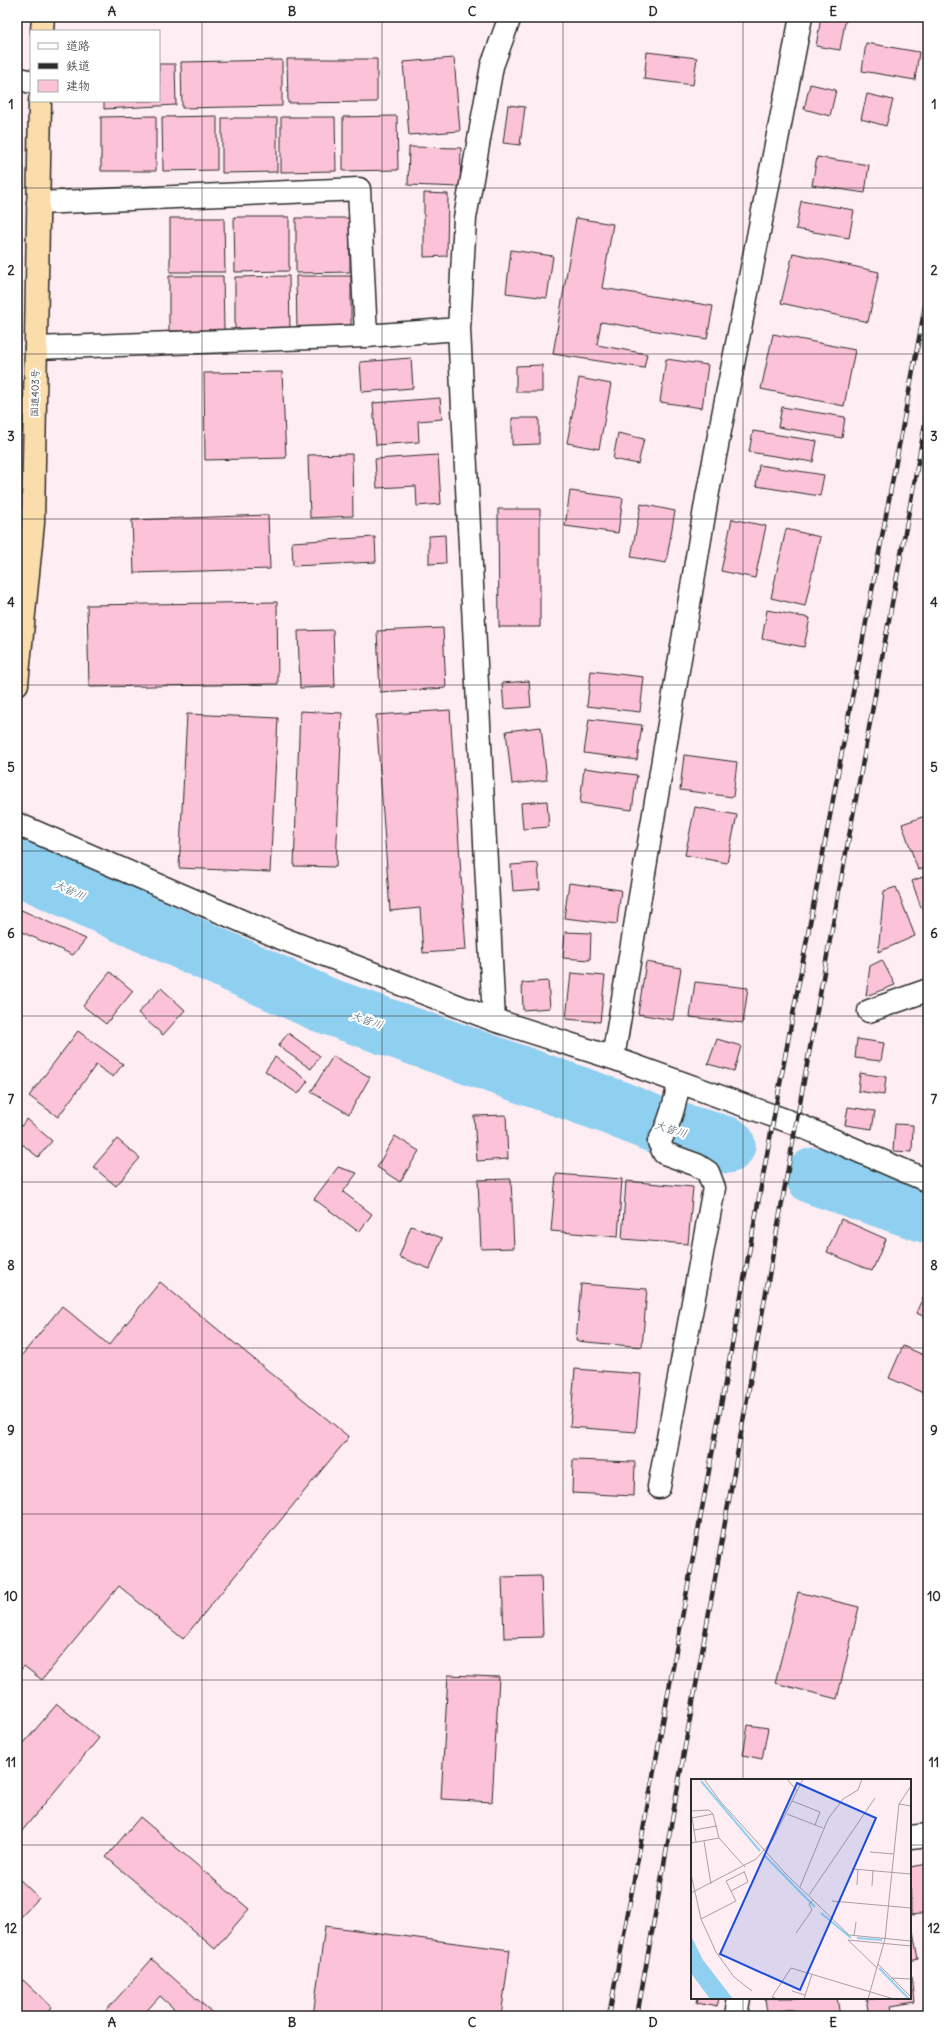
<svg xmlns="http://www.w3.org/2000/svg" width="945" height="2033" viewBox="0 0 945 2033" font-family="Delius,'Klee One',sans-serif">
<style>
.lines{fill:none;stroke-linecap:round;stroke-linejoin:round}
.river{stroke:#8fd0f0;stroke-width:57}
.building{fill:#fbc2d8;stroke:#2b2b2b}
.minor-casing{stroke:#2b2b2b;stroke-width:25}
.tertiary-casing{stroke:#2b2b2b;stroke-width:25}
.trunk-casing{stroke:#2b2b2b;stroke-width:25}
.minor{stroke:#fff;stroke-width:22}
.tertiary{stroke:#fff;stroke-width:22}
.trunk{stroke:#fbdcab;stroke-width:22}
.rail-casing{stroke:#2b2b2b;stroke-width:4.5}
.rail{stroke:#fff;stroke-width:3;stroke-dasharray:9;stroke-linecap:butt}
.grid{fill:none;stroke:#2b2b2b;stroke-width:1;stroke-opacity:0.55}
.labels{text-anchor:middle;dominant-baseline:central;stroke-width:4;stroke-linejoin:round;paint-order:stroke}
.street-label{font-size:10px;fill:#2b2b2b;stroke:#fff}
.water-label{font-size:11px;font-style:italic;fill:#495d66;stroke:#fff}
.inset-river{fill:none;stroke:#8fd0f0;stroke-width:2}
.inset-road{fill:none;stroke:#aa9fa3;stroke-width:1}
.view{fill:#1d4ed8;fill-opacity:0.15;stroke:#1d4ed8;stroke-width:2}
.inset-edge{fill:none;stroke:#2b2b2b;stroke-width:2}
.neatline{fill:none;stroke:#2b2b2b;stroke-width:1.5}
.grid-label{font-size:13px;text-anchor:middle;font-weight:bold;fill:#2b2b2b}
</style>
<rect width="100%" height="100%" fill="#feedf3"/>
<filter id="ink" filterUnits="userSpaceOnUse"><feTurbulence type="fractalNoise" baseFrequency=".025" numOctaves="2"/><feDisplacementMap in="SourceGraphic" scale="8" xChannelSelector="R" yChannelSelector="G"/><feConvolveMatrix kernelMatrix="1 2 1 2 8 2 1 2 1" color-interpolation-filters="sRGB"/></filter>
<g filter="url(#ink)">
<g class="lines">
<!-- river -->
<path class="river" d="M17 866 322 1004 610 1106 654 1124 727 1145
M814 1176 928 1215"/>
</g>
<!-- building -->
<path class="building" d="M821 17H846L840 50 816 46Z
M866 43 919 52 915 80 862 71Z
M647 52 697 58 693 85 644 79Z
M454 58 460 131 409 135 403 62Z
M287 59H377V102L288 103Z
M282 60V106L182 108 181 62Z
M159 64H175L176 105 104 109V101H159Z
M810 84 836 90 830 116 804 109Z
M867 94 893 100 886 126 861 119Z
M508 105 525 107 520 145 503 143Z
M156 116V171H101V117Z
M217 116V170L163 171 162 117Z
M397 116 398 170 343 171V117Z
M281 117H335L336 171 281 172Z
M222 118H277V172L222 173Z
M409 147 461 148 460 187 408 185Z
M817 157 869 165 865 193 812 185Z
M424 193 448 194 447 256 424 257Z
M801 201 854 210 849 238 796 229Z
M234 217H289V271L235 272Z
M170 218H224L225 272H170Z
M296 218H350V272L296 273Z
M576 218 613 224 602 288 713 306 707 339 601 322 597 345 647 354 644 368 553 354Z
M511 250 553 256 547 298 506 293Z
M793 253 879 272 868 322 781 303Z
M169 276H223L224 330 169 331Z
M289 276 290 331H235V277Z
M296 276H351V330H297Z
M773 334 855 350 844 406 761 389Z
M411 358 413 388 362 392 360 362Z
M666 359 708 365 702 408 660 402Z
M542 365V392H516V366Z
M282 372 286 458 205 460 204 373Z
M579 378 611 384 599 449 567 443Z
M440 398 442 419 418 421 419 442 376 445 373 403Z
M782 407 845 417 842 438 778 427Z
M512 418H539V444L512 445Z
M753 431 817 441 813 462 749 452Z
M618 433 644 439 638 464 613 459Z
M352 454 353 516 310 518 308 455Z
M438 455 441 504 417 506 416 486 377 488 375 459Z
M759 465 824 475 820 496 756 486Z
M570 491 623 498 618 533 565 526Z
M641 504 675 511 666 563 631 557Z
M498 509H540V627H499Z
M268 515 270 569 134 573 132 520Z
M732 519 766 526 755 578 721 571Z
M786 529 820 537 805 606 771 598Z
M445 535 446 563 429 564V536Z
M375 537 376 562 293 566 292 542Z
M277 602 278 684 89 687 87 605Z
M767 610 810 618 804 647 762 639Z
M443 628 446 688 380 692 377 631Z
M333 630 335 687 300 688 298 631Z
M591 671 644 677 640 712 587 706Z
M529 681 531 707 504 709 502 683Z
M450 710 466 950 423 953 420 908 390 911 376 715Z
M300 711 342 713 336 867 294 866Z
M187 714 278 718 270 872 179 868Z
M589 719 642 725 637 760 584 753Z
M541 727 547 780 512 784 506 731Z
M684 755 737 762 733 797 680 790Z
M584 768 637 775 632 810 580 803Z
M547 801 549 827 523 829 521 803Z
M695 807 737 815 727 863 685 855Z
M928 815V867L918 870 902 824Z
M538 863 540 889 513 891 511 865Z
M928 875V905L921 908 912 881Z
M569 883 621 890 617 924 564 918Z
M896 887 915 936 878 952 884 891Z
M17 908 86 939 73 955 17 930Z
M565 932 591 933 590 960 563 958Z
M882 960 895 985 866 996 870 966Z
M646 962 681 968 673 1020 638 1014Z
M110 972 133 991 106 1024 83 1006Z
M571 973 605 976 600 1022 566 1019Z
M548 981 550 1008 523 1010 522 983Z
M695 982 748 988 743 1023 690 1017Z
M161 988 185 1010 163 1035 138 1013Z
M78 1031 123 1064 113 1077 96 1065 58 1117 29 1096Z
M288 1033 320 1056 311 1069 278 1046Z
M717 1039 741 1046 734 1071 708 1064Z
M857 1039 884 1043 881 1061 855 1058Z
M333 1056 370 1077 349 1114 311 1092Z
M275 1057 308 1081 298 1094 265 1071Z
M860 1073 886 1077 884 1095 858 1091Z
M848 1107 875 1111 872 1129 845 1125Z
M506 1115 508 1159 477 1161 474 1116Z
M27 1119 52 1141 38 1157 17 1140V1131Z
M895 1124 913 1125 912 1152 893 1151Z
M395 1136 419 1151 400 1182 377 1167Z
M117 1139 140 1158 116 1186 93 1167Z
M338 1167 357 1173 343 1192 372 1214 359 1232 314 1199Z
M556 1174 622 1179 618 1237 551 1231Z
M511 1179 514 1248 481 1249 478 1180Z
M626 1181 693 1187 688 1244 622 1239Z
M841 1219 886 1239 872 1271 827 1252Z
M411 1226 442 1238 430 1269 399 1257Z
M160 1282 349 1437 183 1639 119 1586 42 1680 24 1666 17 1674V1361L62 1306 109 1345Z
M581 1284 647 1289 642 1347 576 1341Z
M928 1286V1318L916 1313Z
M903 1346 928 1357V1395L889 1378Z
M575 1369 641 1374 636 1432 570 1427Z
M573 1460 635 1462 634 1496 572 1493Z
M541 1576 543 1637 504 1638 502 1577Z
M798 1592 859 1607 837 1699 775 1683Z
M448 1675 499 1677 492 1802 441 1799Z
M57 1704 99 1738 17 1837V1738L24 1743Z
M748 1725 768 1728 762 1759 743 1755Z
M140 1817 249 1909 215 1949 106 1857Z
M928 1864V1913L911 1915 910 1867Z
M17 1877 39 1898 17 1921Z
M325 1926 510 1950 501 2016H313Z
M913 1931 918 1959 910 1961V1932Z
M152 1959 216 2016H182L160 1996 142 2016H107L104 2013Z
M910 1976H912L915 2002 891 2006 893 2016H869L866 1998H910Z
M23 1980 52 2007 44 2016H17V1987Z
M698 1998H719L717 2007 697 2003Z
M765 1998H837L840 2016H794L792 2009 767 2013Z"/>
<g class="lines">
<defs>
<path id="minor" d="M38 203 359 189 366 336
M36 348 366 336 459 329
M17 824 281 938 494 1020 613 1058 796 1124 928 1181
M869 1011 928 990
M494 1020 459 329 465 218 492 66 510 17
M613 1058 707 497 801 17
M659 1487 714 1188 708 1172 697 1165 664 1153 659 1142C670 1124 675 1103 679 1083
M910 1837 928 1835
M736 2016 739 1998"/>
<path id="tertiary" d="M17 78 31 82"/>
<path id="trunk" d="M42 31 43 17
M17 684 33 523 40 101"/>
</defs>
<!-- minor casing -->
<use href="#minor" class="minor-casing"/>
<!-- tertiary casing -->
<use href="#tertiary" class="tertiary-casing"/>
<!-- trunk casing -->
<use href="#trunk" class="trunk-casing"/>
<!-- minor -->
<use href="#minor" class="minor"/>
<!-- tertiary -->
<use href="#tertiary" class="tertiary"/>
<!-- trunk -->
<use href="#trunk" class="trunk"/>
<defs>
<path id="rail" d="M609 2016 774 1116 928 290
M637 2016 796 1124 928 408"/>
</defs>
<!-- rail casing -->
<use href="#rail" class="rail-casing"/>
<!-- rail -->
<use href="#rail" class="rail"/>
</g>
</g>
<!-- grid -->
<path class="grid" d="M202 17V2016M382 17V2016M563 17V2016M743 17V1780M17 188H928M17 354H928M17 519H928M17 685H928M17 851H928M17 1016H928M17 1182H928M17 1348H928M17 1514H928M17 1680H928M17 1845H692M910 1845H928M743 1998V2016"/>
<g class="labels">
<!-- street labels -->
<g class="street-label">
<text transform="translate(35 393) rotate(-89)">国道403号</text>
</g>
<!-- water labels -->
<g class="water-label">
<text transform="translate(70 890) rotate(24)">大皆川</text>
<text transform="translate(367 1020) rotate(19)">大皆川</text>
<text transform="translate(671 1129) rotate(17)">大皆川</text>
</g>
</g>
<!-- overview -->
<g transform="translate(691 1779)">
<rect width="220" height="220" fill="#feedf3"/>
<path d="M0 157 12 181 42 220H19L0 194Z" fill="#8fd0f0"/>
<path class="inset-river" d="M10 2 69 72M73 76 124 128M130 134 160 159M166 159 191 161M188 189 218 220"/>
<path class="inset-road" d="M13 0 29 22 94 94 158 156 220 162M96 0 106 12M101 22 129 33 124 46M208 25 220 27M0 32 18 31 22 35 28 59 54 88M0 33 5 63M96 35 132 49M1 39 22 35M3 51 26 47M13 62 20 105M0 64 28 59M179 73 203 75M162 90 220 95M0 95 10 140 25 173 43 198 61 212M166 106 167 90M181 107 182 91M109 108 137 40 152 20 167 11 171 0M40 112 57 103 53 92M0 114 65 80 81 62 112 0M118 116 184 19M141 122 220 129M10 140 45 122 35 102 53 93M105 154 121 131 118 125 122 121M163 157 165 143M157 161 220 167M157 161 186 189M187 185 220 218M200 199 220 200M101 212 114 216M87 220 81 218 100 189 203 220M113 220 121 195M177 220 194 160 208 25 220 7"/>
<path class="view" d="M106 4 185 39 109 211 29 175Z"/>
<rect width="220" height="220" class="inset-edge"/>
</g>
<!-- margin -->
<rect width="945" height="2033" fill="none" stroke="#fff" stroke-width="44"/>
<!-- legend -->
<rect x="30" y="30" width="130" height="72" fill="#ffffff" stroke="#aaaaaa"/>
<rect x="38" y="43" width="20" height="6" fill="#ffffff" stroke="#aaaaaa"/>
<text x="66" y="50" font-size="12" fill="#2b2b2b">道路</text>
<rect x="38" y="63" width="20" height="6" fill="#2b2b2b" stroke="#aaaaaa"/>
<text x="66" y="70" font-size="12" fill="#2b2b2b">鉄道</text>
<rect x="38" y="80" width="20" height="12" fill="#fbc2d8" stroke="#aaaaaa"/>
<text x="66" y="90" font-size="12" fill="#2b2b2b">建物</text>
<rect x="22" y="22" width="901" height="1989" class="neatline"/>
<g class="grid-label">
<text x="112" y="16">A</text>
<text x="292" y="16">B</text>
<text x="472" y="16">C</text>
<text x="653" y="16">D</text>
<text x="833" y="16">E</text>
<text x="11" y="109">1</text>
<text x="934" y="109">1</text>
<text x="11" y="275">2</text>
<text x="934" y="275">2</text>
<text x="11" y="441">3</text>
<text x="934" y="441">3</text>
<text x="11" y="607">4</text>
<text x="934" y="607">4</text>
<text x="11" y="772">5</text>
<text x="934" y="772">5</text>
<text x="11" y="938">6</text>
<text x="934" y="938">6</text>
<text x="11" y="1104">7</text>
<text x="934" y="1104">7</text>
<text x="11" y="1270">8</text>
<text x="934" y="1270">8</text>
<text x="11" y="1435">9</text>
<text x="934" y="1435">9</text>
<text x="11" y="1601">10</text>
<text x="934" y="1601">10</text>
<text x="11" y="1767">11</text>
<text x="934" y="1767">11</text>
<text x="11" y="1933">12</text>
<text x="934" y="1933">12</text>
<text x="112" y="2027">A</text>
<text x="292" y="2027">B</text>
<text x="472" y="2027">C</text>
<text x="653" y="2027">D</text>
<text x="833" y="2027">E</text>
</g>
</svg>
